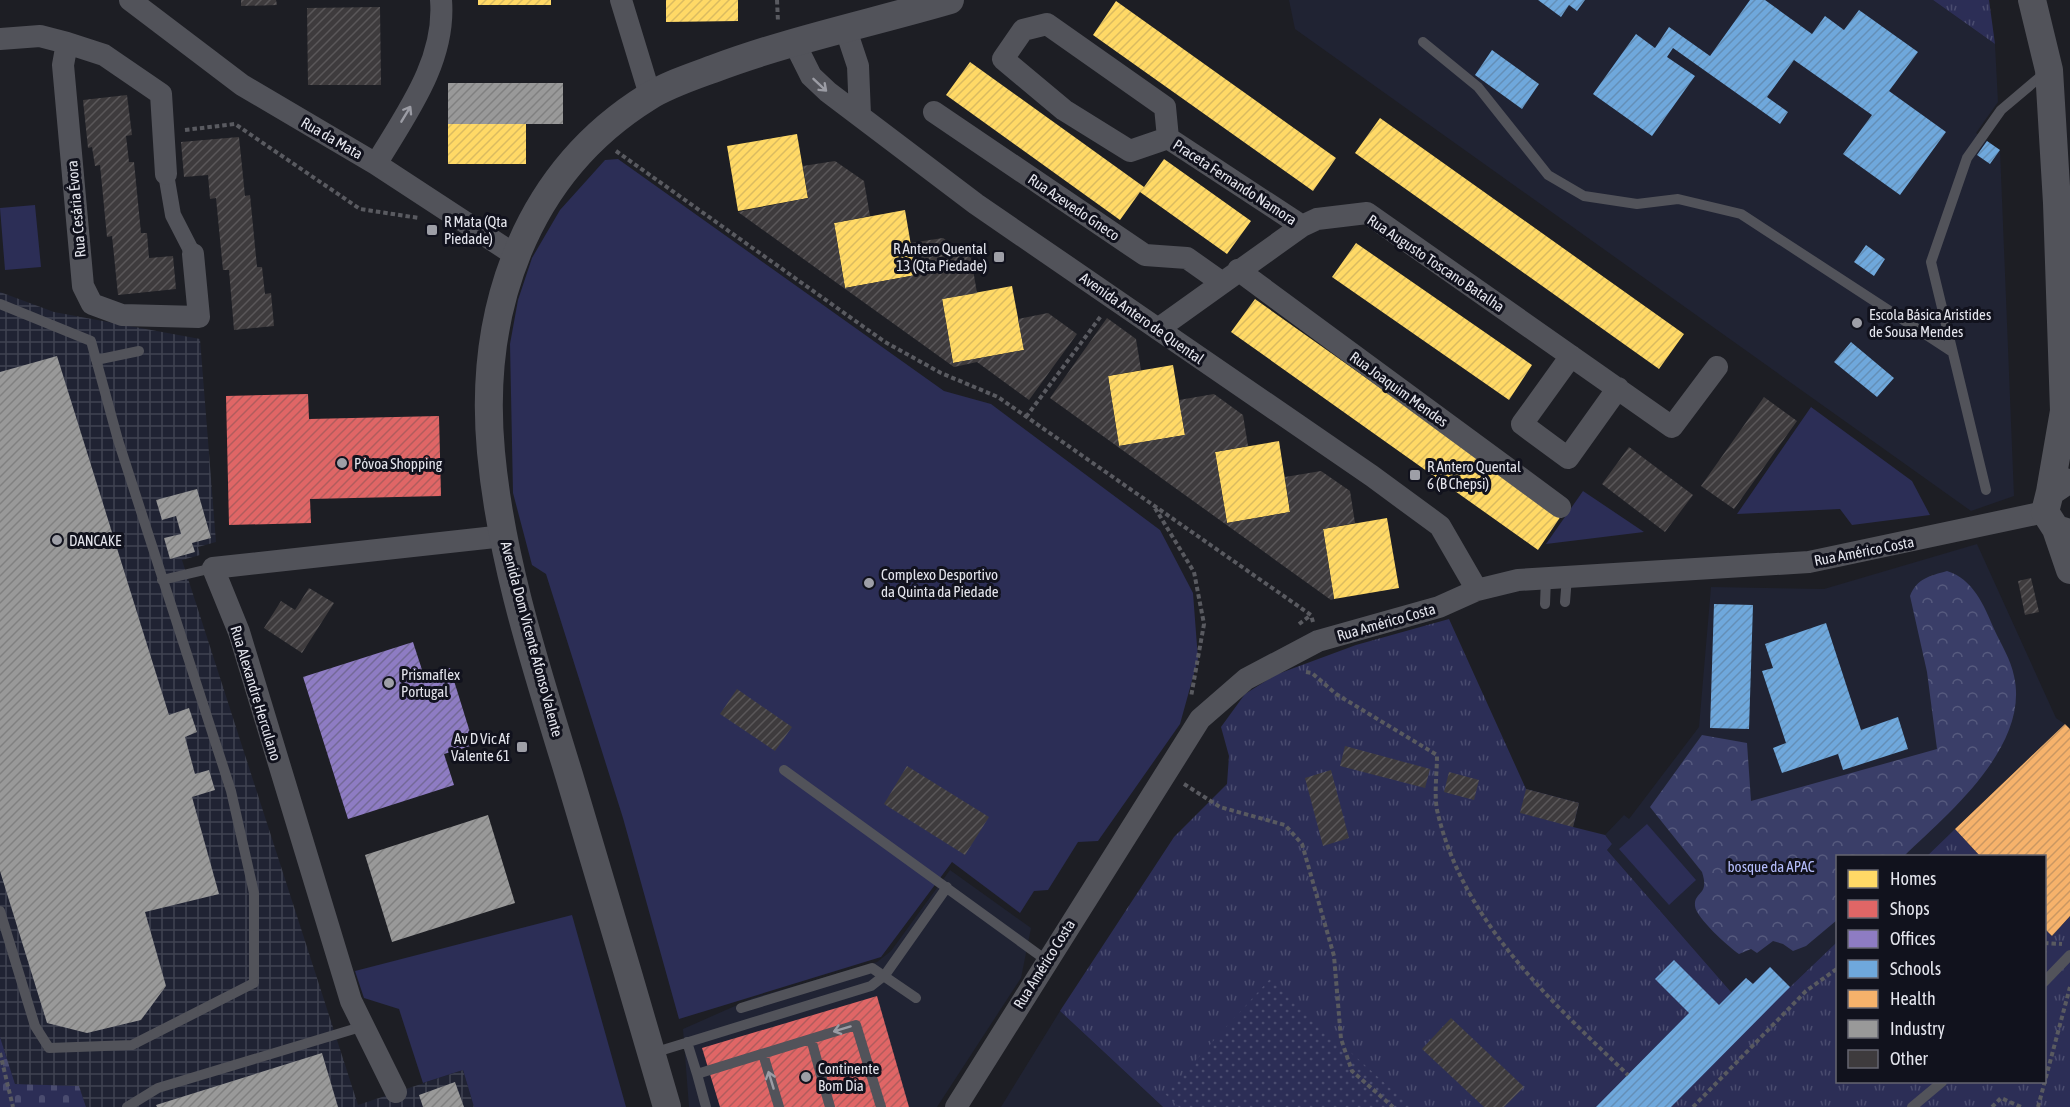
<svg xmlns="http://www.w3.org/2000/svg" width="2070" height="1107" viewBox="0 0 2070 1107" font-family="'Asap Condensed',sans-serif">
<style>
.built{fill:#202333}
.industrial{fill:url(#industrial-grid)}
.grass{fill:#2c2e56}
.forest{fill:url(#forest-crowns)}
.cemetery{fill:url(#cemetery-stones)}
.park{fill:url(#park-tufts)}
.garden{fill:url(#garden-dots)}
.homes{fill:url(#homes-hatch)}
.shops{fill:url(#shops-hatch)}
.offices{fill:url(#offices-hatch)}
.schools{fill:url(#schools-hatch)}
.health{fill:url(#health-hatch)}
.industry{fill:url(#industry-hatch)}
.building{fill:url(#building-hatch)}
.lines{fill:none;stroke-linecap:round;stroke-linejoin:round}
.path{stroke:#595a60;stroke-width:4;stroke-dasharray:4.5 3;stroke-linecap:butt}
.service{stroke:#52535a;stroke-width:10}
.pedestrian{stroke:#52535a;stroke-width:16}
.minor{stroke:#52535a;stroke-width:22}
.tertiary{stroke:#52535a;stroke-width:28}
.oneway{stroke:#9b9ca4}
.poi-dot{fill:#9e9fa7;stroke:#11121d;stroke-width:2}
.labels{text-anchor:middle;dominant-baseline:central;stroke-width:6;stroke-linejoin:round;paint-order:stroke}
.street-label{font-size:15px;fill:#e4e5ed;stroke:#11121d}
.poi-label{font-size:15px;fill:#e4e5ed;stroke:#11121d;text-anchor:start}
.park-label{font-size:15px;fill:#b4bcfa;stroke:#11121d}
</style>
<defs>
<pattern id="industrial-grid" width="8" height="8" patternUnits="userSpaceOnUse" patternTransform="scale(1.5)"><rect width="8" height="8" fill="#202333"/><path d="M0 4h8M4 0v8" fill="none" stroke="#404351"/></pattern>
<pattern id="forest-crowns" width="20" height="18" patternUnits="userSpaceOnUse" patternTransform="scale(1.5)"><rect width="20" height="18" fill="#3a3e68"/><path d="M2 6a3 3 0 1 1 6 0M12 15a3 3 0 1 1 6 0" fill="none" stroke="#565a7e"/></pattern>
<pattern id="cemetery-stones" width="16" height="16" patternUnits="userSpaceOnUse" patternTransform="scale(1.5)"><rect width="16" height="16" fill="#2c2e56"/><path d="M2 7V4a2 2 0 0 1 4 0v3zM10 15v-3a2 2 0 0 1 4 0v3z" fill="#4a4c6f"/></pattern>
<pattern id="park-tufts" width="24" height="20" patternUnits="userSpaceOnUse" patternTransform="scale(1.5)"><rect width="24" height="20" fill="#2c2e56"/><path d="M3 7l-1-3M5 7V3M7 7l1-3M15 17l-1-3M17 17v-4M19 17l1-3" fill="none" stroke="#4a4c6f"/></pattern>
<pattern id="garden-dots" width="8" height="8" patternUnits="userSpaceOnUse" patternTransform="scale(1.5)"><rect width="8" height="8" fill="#2c2e56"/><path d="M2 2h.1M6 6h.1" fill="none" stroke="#4a4c6f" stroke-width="1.8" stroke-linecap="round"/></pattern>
<pattern id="homes-hatch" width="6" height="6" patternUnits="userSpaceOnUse" patternTransform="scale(1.5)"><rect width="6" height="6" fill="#ffd966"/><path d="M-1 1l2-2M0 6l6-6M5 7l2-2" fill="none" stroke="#dabb60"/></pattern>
<pattern id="shops-hatch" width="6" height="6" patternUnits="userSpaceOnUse" patternTransform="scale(1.5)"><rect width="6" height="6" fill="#e06666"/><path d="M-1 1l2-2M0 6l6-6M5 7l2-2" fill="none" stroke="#b15c5d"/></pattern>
<pattern id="offices-hatch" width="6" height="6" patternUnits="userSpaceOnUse" patternTransform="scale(1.5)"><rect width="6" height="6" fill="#8e7cc3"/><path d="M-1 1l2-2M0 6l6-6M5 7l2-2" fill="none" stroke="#746998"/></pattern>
<pattern id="schools-hatch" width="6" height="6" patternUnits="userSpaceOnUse" patternTransform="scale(1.5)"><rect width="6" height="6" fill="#6fa8dc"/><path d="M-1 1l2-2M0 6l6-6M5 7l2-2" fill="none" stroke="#648fb7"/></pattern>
<pattern id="health-hatch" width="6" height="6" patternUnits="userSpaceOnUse" patternTransform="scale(1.5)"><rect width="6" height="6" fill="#f6b26b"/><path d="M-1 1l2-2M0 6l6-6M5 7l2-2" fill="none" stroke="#ca9762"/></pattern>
<pattern id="industry-hatch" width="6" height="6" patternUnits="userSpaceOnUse" patternTransform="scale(1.5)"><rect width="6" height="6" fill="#999"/><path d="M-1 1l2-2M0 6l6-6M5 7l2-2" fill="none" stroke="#808080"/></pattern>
<pattern id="building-hatch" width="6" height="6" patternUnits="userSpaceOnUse" patternTransform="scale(1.5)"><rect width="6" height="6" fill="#3e3b3d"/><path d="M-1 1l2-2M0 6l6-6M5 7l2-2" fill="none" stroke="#5a5759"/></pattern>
</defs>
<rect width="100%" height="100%" fill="#1d1e24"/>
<!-- built -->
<path class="built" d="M1289 0H1933L1995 44 1998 102 1976 133 2000 150 2014 496 1971 511 1295 29Z
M1977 544 2056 718 2065 724 1927 856H1838L1837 942 1790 987 1753 984 1731 992 1607 850 1612 844 1605 835 1624 815 1629 819 1699 727 1711 587 1824 589Z
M950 870 1031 928 1021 978 937 1107H689L683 1029 753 998 877 962 891 951Z
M1060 1011 1163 1107H1001Z"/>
<!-- industrial -->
<path class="industrial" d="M0 292 54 312 200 339 216 542 198 547 200 555 182 560 358 1105 463 1070 474 1107H86L79 1086 15 1084 0 1037Z"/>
<!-- grass -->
<path class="grass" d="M618 159 944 391 991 404 1160 530 1193 593 1198 659 1180 724 1098 841 1078 842 1048 890 1034 891 1020 913 952 862 881 957 679 1019 623 818 546 574 532 565 513 493 510 344 518 300 532 258 560 210 605 160Z
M35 205 41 267 5 270 0 208Z
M1811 407 1912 481 1930 515 1852 525 1840 509 1737 514Z
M1583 491 1644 532 1546 544Z
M1647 824 1696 880 1669 905 1619 849Z
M572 915 626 1107H474L463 1070 423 1083 399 1009 364 998 355 971Z"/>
<!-- forest -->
<path class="forest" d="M1947 571C1973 579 1984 605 1994 629 2001 644 2011 660 2014 676 2030 746 1949 813 1904 856H1838L1837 920 1806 946 1793 951 1783 944 1773 941 1757 953 1751 949 1739 954C1729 947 1696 918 1695 906 1694 891 1710 896 1702 872L1650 807 1702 735 1747 743 1751 801 1937 749 1927 672 1910 596C1917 578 1930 576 1947 571Z"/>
<!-- cemetery -->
<path class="cemetery" d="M0 1037 15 1084 79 1086 86 1107H0Z"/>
<!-- park -->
<path class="park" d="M1933 0H1989L1995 44Z
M1449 619 1526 789 1579 803 1573 827 1605 835 1612 844 1607 850 1731 992 1746 978 1753 984 1770 967 1790 987 1837 942 1838 1082H2044L2045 928 2052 936 2070 916V1107H1163L1060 1011 1174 837 1227 784 1229 756 1221 727 1245 694 1275 675 1356 645Z
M1955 829 1980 856H1927Z"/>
<!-- garden -->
<path class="garden" d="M1270 979 1411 1107H1179L1165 1094Z"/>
<!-- homes -->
<path class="homes" d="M478 0H551V5H478Z
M666 0H738V21L666 22Z
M1116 1 1336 158 1313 191 1093 35Z
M970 62 1144 187 1164 159 1251 221 1227 254 1140 192 1120 220 946 95Z
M448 89H526V164H448Z
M1380 118 1684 334 1659 369 1355 153Z
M797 134 808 198 738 211 727 146Z
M905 210 916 275 845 288 834 223Z
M1356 243 1532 365 1509 400 1332 277Z
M1012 286 1024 350 953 363 942 299Z
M1255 299 1561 516 1538 550 1231 332Z
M1173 365 1185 435 1119 446 1108 376Z
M1279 441 1290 512 1227 523 1215 452Z
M1387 518 1399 588 1334 599 1323 529Z"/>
<!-- shops -->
<path class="shops" d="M308 394 309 419 439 416 441 496 310 499 311 523 229 525 226 396Z
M877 996 909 1107H720L702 1048Z"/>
<!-- offices -->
<path class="offices" d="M413 642 424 676 450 668 474 745 444 754 454 785 348 819 303 677Z"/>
<!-- schools -->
<path class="schools" d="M1538 0H1585L1577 11 1569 5 1561 17Z
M1750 0H1765L1812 34 1825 16 1844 30 1859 10 1918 52 1889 91 1946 132 1900 195 1843 154 1872 115 1794 60 1767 97 1788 112 1780 124 1673 48 1667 57 1695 76 1652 136 1593 94 1636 34 1655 48 1669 27 1710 56Z
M1492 50 1539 84 1522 109 1475 75Z
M1987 141 2000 150 1990 164 1977 155Z
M1866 245 1885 259 1874 276 1854 262Z
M1851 342 1894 378 1877 397 1834 362Z
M1714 604 1753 605 1749 729 1710 728Z
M1826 623 1861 730 1898 717 1908 749 1843 770 1838 754 1782 773 1773 748 1786 743 1762 671 1773 668 1765 644Z
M1674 960 1719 1005 1746 978 1753 984 1770 967 1790 987 1671 1107H1596L1689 1013 1655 979Z"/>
<!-- health -->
<path class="health" d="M2065 724 2070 729V916L2052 936 2044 928V856H1980L1955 829Z"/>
<!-- industry -->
<path class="industry" d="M448 83H563V124H448Z
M57 356 169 715 189 708 197 732 185 737 195 774 209 770 215 790 192 797 219 894 145 912 166 986 141 1020 87 1033 47 1023 0 871V372Z
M197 489 211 538 192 543 195 552 170 559 164 538 181 534 176 516 162 520 156 500Z
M488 815 515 903 392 942 365 855Z
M322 1053 338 1107H157L156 1105Z
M455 1082 464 1107H423L419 1095Z"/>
<!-- building -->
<path class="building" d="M241 0H276L277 5 241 6Z
M380 7 381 85H308L307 8Z
M127 95 132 135 126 136 129 162H134L141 233H147L149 258 173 256 176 289 118 295 112 236 107 237 100 165 95 166 92 147 88 148 83 100Z
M239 137 245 196 250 195 257 267H262L265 294 271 293 274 326 234 330 229 270H223L216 198 210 199 208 175 184 177 181 142Z
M835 161 864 181 870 216 834 223 845 288 916 275 910 243 943 238 971 258 977 293 942 299 953 363 1024 350 1018 319 1048 313 1077 334 1029 400 977 362 954 367 738 212 808 198 803 166Z
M1107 318 1136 339 1141 370 1108 376 1119 446 1185 435 1179 400 1214 394 1243 415 1248 446 1215 452 1227 523 1290 512 1285 477 1321 471 1350 491 1355 523 1323 529 1334 599 1331 600 1050 398Z
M1764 397 1797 421 1734 509 1701 486Z
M1629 447 1693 495 1665 532 1602 484Z
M2031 578 2039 612 2025 615 2018 581Z
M309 588 334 603 302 653 264 628 281 601 295 610Z
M737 689 792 727 775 751 720 714Z
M1345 746 1430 769 1425 788 1340 766Z
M907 766 989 817 965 855 884 804Z
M1331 770 1349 838 1323 846 1305 778Z
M1449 772 1479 780 1474 800 1444 792Z
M1526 789 1579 803 1573 827 1520 813Z
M1451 1018 1524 1087 1504 1107H1484L1422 1049Z"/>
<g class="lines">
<!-- path -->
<path class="path" d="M777 0 778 22
M185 130 235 124 360 209 419 218
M616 151 885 342 941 373 998 397 1311 615 1313 622
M1026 417 1101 316
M1155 508 1194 572 1204 624 1191 697
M1299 624 1311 615
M1306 672 1312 673 1336 694 1437 755C1437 773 1434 793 1437 810 1462 921 1550 1000 1628 1075
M1184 784 1220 807 1285 825 1302 844 1334 956 1341 1039 1352 1071 1393 1107
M2044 943 2062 944
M0 1053 13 1107
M1693 1107 1806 991 1838 968
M1992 1107 2001 1098 2021 1107
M2038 1107 2070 987"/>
<!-- service -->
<path class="service" d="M1423 42 1478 87 1548 175 1584 196 1637 204 1678 199 1741 214 1951 351
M0 304 91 341 118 440 231 791 254 893V983L132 1045 49 1048 35 1026 0 911
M96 360 139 351
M1986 490 1931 262 1967 158 2001 110 2046 72
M162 580 213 568
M1565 602 1567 577
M1545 604 1546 578
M784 770 1046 960
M2044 982 2070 955
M741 1008 872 968 916 998
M811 1039 830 1107
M687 1042 697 1074 856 1025 881 1107
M653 1053 871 986 885 975 947 887
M763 1054 779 1107
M697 1074 706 1107
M127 1107 158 1088 364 1026
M1912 1107 1942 1082"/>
<!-- pedestrian -->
<path class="pedestrian" d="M166 174 173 215 193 254"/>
<!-- minor -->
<path class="minor" d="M130 0 242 85 376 164 515 255
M621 0 650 95
M845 27 858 66 860 115
M0 39 40 36 67 43
M794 42 811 76 828 92 976 204 1372 476 1440 526 1477 590
M934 112 1145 255 1187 258 1221 282
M1168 138 1130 151 1064 110 1003 59 1023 30 1047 24 1165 107 1168 138 1302 226
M376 164C406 114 446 61 441 0
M166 174 161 94 104 55 67 43 63 65 83 286 92 304 122 315 199 317 193 254
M1238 270 1560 507
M1158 329 1302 226 1317 219 1367 213 1672 427 1717 367
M1571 356 1522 424 1568 458 1618 388
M396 1092 351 1001 239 632 213 568 504 536
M956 1107 1200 719 1246 679 1318 641 1439 607 1477 590 1518 580 1809 562 2045 512"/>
<!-- tertiary -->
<path class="tertiary" d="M2032 0 2049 70 2057 203 2064 411 2050 492
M2065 482 2050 492 2045 512 2056 529 2070 533
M2056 529 2070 570
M667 1107C635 996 602 886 569 775 537 670 501 562 491 452 478 312 524 174 648 97 667 85 691 77 713 69 790 40 871 23 950 0"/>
</g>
<!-- one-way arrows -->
<defs><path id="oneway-shaft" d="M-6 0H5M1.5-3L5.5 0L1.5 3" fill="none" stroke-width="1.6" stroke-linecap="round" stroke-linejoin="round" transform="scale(1.5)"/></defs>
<g class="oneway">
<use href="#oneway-shaft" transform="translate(820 85) rotate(43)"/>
<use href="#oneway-shaft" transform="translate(406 114) rotate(-59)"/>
<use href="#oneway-shaft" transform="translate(842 1029) rotate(163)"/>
<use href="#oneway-shaft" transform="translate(771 1080) rotate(-107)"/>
</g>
<!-- markers -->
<g class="poi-dot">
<rect x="426" y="224" width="12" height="12" rx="3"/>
<rect x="993" y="251" width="12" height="12" rx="3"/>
<circle cx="1857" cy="323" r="6"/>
<circle cx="342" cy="463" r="6"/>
<rect x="1409" y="469" width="12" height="12" rx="3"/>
<circle cx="57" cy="540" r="6"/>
<circle cx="869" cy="583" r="6"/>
<circle cx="389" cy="683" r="6"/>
<rect x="516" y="741" width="12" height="12" rx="3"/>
<circle cx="806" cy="1077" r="6"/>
</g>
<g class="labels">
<!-- street labels -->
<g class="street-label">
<text transform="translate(332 138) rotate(30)">Rua da Mata</text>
<text transform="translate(1235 182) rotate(33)">Praceta Fernando Namora</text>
<text transform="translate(1074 207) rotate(34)">Rua Azevedo Gneco</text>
<text transform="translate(76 209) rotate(-95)">Rua Cesária Évora</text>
<text transform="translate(1436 263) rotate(34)">Rua Augusto Toscano Batalha</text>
<text transform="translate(1142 318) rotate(35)">Avenida Antero de Quental</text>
<text transform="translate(1399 389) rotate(36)">Rua Joaquim Mendes</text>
<text transform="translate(1864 551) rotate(-11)">Rua Américo Costa</text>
<text transform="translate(1386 622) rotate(-16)">Rua Américo Costa</text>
<text transform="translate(532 639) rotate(75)">Avenida Dom Vicente Afonso Valente</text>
<text transform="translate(256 693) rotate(73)">Rua Alexandre Herculano</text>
<text transform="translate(1044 964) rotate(-58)">Rua Américo Costa</text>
</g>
<!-- poi labels -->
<g class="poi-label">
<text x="444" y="221">R Mata (Qta<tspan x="444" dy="17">Piedade)</tspan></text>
<text x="987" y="248" text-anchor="end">R Antero Quental<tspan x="987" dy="17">13 (Qta Piedade)</tspan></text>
<text x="1869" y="314">Escola Básica Aristides<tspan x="1869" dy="17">de Sousa Mendes</tspan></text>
<text x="354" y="463">Póvoa Shopping</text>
<text x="1427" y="466">R Antero Quental<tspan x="1427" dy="17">6 (B Chepsi)</tspan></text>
<text x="69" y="540">DANCAKE</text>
<text x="881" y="574">Complexo Desportivo<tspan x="881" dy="17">da Quinta da Piedade</tspan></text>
<text x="401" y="674">Prismaflex<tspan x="401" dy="17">Portugal</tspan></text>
<text x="510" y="738" text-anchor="end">Av D Vic Af<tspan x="510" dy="17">Valente 61</tspan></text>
<text x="818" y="1068">Continente<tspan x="818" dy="17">Bom Dia</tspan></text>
</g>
<!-- park labels -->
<g class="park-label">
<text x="1771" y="866">bosque da APAC</text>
</g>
</g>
<!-- legend -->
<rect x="1836" y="855" width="210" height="228" fill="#11121d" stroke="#656670" stroke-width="1.5"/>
<rect x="1848" y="870" width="30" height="18" fill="#ffd966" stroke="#656670" stroke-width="1.5"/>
<text x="1890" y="885" font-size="18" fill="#e4e5ed">Homes</text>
<rect x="1848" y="900" width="30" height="18" fill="#e06666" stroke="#656670" stroke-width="1.5"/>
<text x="1890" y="915" font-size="18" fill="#e4e5ed">Shops</text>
<rect x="1848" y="930" width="30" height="18" fill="#8e7cc3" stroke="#656670" stroke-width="1.5"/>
<text x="1890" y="945" font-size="18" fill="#e4e5ed">Offices</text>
<rect x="1848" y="960" width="30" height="18" fill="#6fa8dc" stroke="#656670" stroke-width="1.5"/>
<text x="1890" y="975" font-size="18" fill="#e4e5ed">Schools</text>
<rect x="1848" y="990" width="30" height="18" fill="#f6b26b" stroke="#656670" stroke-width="1.5"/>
<text x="1890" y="1005" font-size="18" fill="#e4e5ed">Health</text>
<rect x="1848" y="1020" width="30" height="18" fill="#999999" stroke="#656670" stroke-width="1.5"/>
<text x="1890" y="1035" font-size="18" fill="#e4e5ed">Industry</text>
<rect x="1848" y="1050" width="30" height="18" fill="#3e3b3d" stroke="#656670" stroke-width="1.5"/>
<text x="1890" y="1065" font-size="18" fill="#e4e5ed">Other</text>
</svg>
